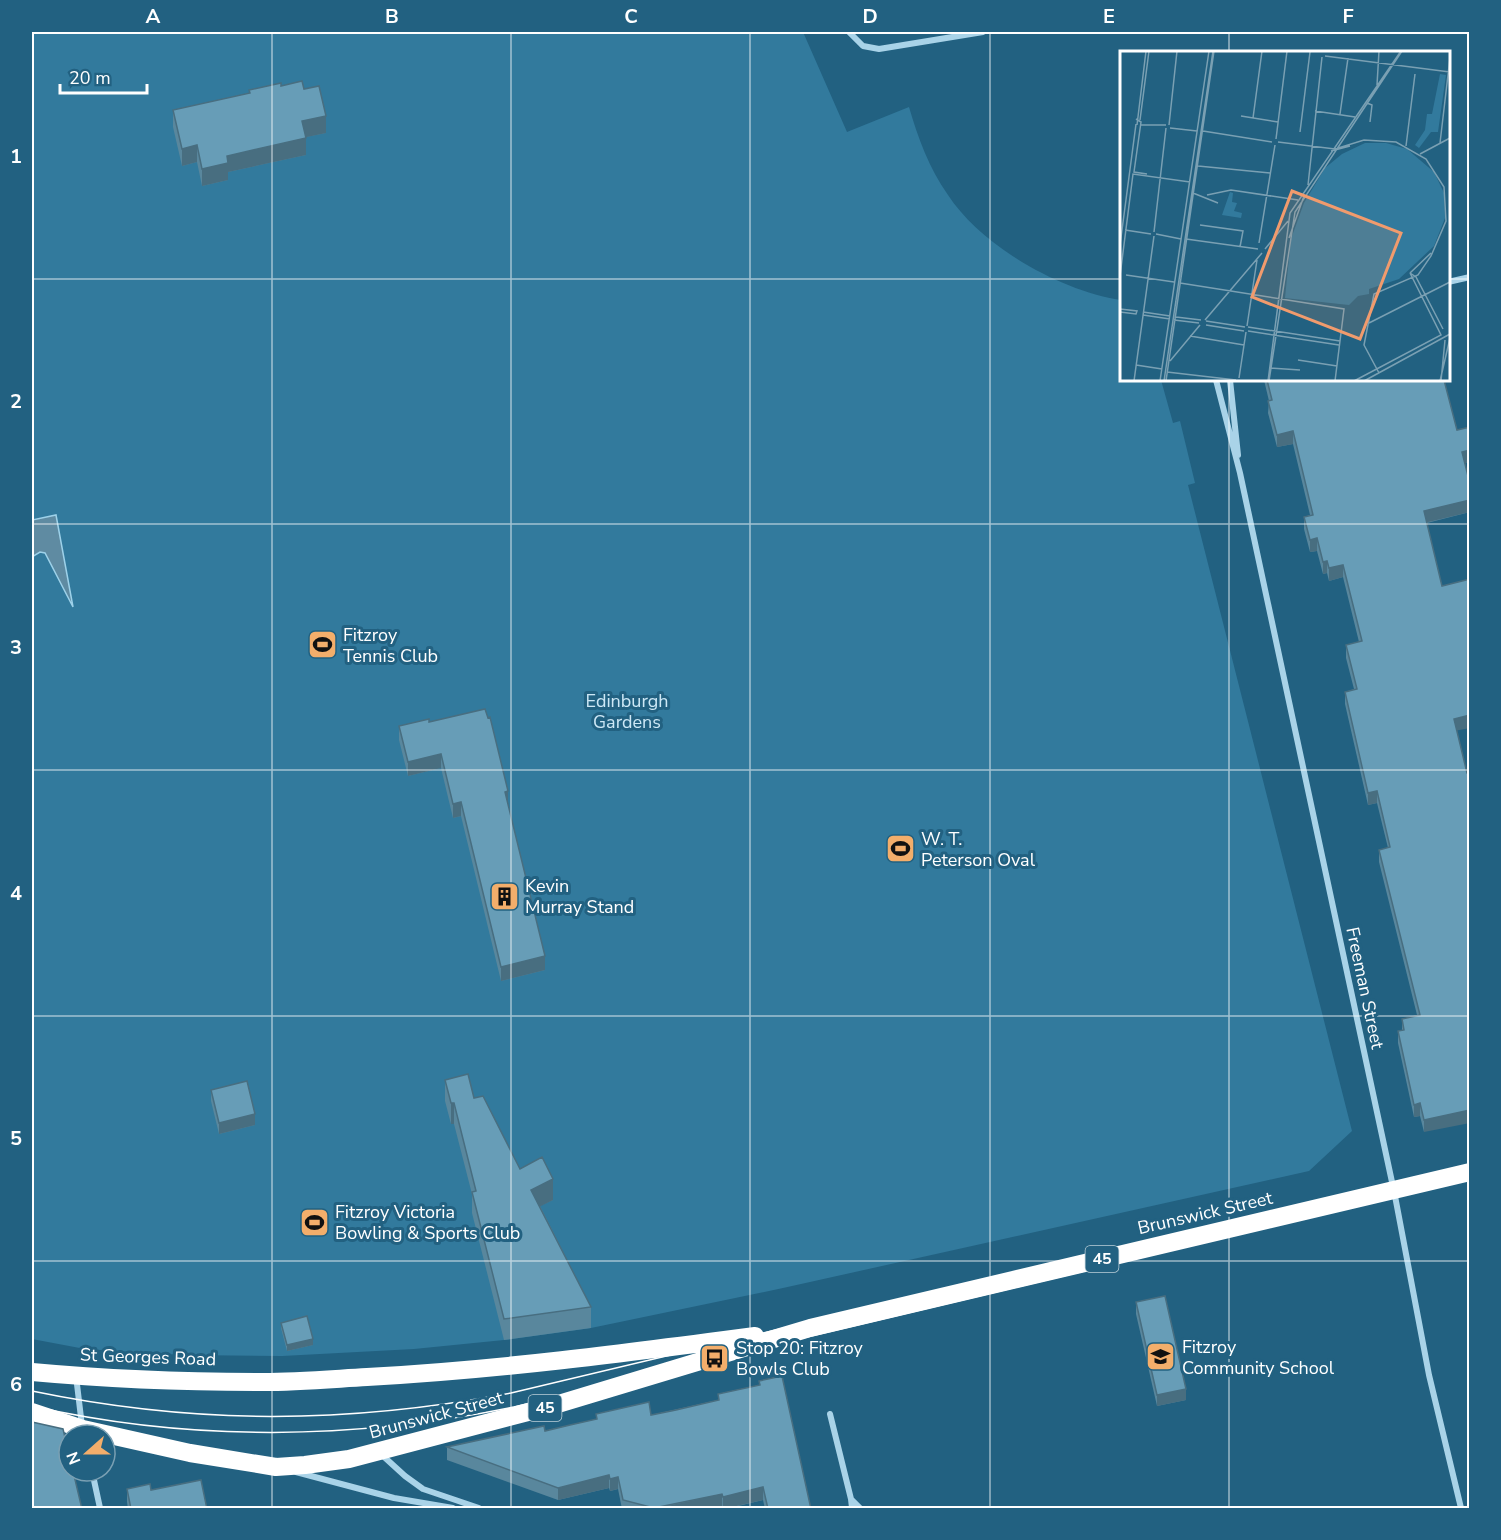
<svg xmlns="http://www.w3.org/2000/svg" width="1501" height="1540" viewBox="0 0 1501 1540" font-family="'Nunito Sans',sans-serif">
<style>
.green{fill:#327a9d}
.water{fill:#5f8ba2;stroke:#9dd1e9;stroke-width:1.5}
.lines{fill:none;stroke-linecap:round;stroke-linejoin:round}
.street{stroke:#a9d3e8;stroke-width:6}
.highway{stroke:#fff;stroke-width:18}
.tram{stroke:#fff;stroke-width:1.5}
.wall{fill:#59879d}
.shaded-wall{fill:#486e80}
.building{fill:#679db7;stroke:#486e80;stroke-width:1.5}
.grid{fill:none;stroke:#fff;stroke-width:1.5;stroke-opacity:0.55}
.labels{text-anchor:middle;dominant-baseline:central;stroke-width:6;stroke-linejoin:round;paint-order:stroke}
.shield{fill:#226181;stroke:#bdd0d9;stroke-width:1.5}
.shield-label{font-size:16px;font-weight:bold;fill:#fff}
.poi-label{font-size:18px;fill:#fff;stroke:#226181;text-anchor:start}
.park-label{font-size:18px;fill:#cde8f6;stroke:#226181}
.street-label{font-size:18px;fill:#fff;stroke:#226181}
.inset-road{fill:none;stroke:#7aa0b3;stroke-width:1.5}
.view{fill:#f19b6d;fill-opacity:0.15;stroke:#f19b6d;stroke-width:3}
.inset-edge{fill:none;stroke:#fff;stroke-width:3}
.neatline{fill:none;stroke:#fff;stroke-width:2}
.grid-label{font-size:20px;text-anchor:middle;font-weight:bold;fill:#fff}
</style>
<rect width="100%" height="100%" fill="#226181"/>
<!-- green -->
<path class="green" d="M32 32H803L847 132 909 107C918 138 929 168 948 195 982 247 1061 291 1121 300L1122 380H1161L1173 423 1180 421 1195 483 1188 485 1352 1131 1309 1171 783 1288 591 1328 504 1340 414 1349 282 1356 184 1355 85 1349 32 1339Z"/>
<!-- water -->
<path class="water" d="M56 515 73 607 45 553 40 552 32 557V520Z"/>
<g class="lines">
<!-- street -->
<path class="street" d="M849 32 863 46 879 49 983 32
M1448 282 1470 277
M1216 380 1240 473 1395 1196 1429 1375 1461 1508
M1230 380 1238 455
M76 1376 82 1426
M830 1414 851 1499 852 1508
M382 1455 405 1476 423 1489 479 1508
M92 1471 100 1508
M296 1472 394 1498 453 1508
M852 1500 860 1508"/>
<!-- highway -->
<path class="highway" d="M32 1372C108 1379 186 1382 263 1382 297 1382 332 1379 367 1377 497 1370 626 1353 755 1336
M32 1412 83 1429 190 1453 276 1467 305 1465 349 1459 555 1405 810 1328 1470 1172"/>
<!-- tram -->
<path class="tram" d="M32 1391C196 1425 346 1424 511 1393L1470 1165
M32 1406C189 1442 356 1440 514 1407L1470 1179"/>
</g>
<!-- wall -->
<path class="wall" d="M281 86 304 89 326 133 306 137V155L228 172V180L202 186 197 162 182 166 173 127V110L249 93V90Z
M1264 380H1444L1457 430 1470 427V462L1465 463 1470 484V512L1427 523 1457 731 1424 1132 1420 1116 1414 1117 1398 1043V1031L1402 1030V1019L1417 1015 1379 862V850L1388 848 1377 803 1368 805 1345 704V692L1354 689 1346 658V645L1359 642 1343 577 1329 581 1327 573 1323 574 1317 551 1310 552 1304 529V517L1310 515 1293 444 1277 447 1268 413 1269 401Z
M429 722 508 804 545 970 501 981 461 816 453 818 441 768 408 776 399 740V726Z
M445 1080 474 1098 520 1169 553 1200 540 1206 591 1307V1328L504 1340 472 1213V1194L454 1124H451L445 1101Z
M211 1090 255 1125 219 1134 211 1101Z
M1136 1302 1186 1400 1157 1406 1136 1314Z
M281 1323 313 1345 287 1351 281 1328Z
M759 1381 811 1509H765L763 1500 726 1509H723L722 1506 711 1509H622L618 1489 610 1491 609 1488 558 1500 447 1460V1447L545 1431 596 1420V1414L651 1415 718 1400V1394L759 1385Z
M127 1489 151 1490 207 1509H128L127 1502Z"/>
<!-- shaded-wall -->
<path class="shaded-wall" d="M326 116V133L302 138V121Z
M306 138V155L228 172V180L202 186V169L227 156Z
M197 145V162L182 166V149Z
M1293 431V444L1277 447V435Z
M1470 450V462L1462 464V452Z
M1470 500V512L1424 523V511Z
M1317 538V551L1310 552V540Z
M1327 561V573L1323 574V562Z
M1343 565V577L1329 581V568Z
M1470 715V728L1454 731V719Z
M441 754V768L408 776V762Z
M508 791V805L505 792Z
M1377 791V803L1368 805V793Z
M461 802V816L453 818V804Z
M545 956V970L501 981V967Z
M451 1103H454V1124H451Z
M1420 1103V1116L1414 1117V1105Z
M1470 1110V1123L1424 1132V1120Z
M255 1114V1125L219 1134V1123Z
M553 1179V1200L531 1211V1190Z
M313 1339V1345L287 1351V1345Z
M1186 1389V1400L1157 1406V1395Z
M609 1475V1488L558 1500V1488Z
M618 1477V1489L610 1491V1479Z
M763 1487V1500L723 1509V1497Z
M722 1494V1506L711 1509H654Z"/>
<!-- building -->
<path class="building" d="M302 81 304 89 319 86 326 116 302 121 306 138 227 156 228 163 202 169 197 145 182 149 173 110 250 93 249 90 281 83V86Z
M1267 380H1444L1457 430 1470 427V450L1462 452 1470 484V500L1424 511 1442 586 1470 579V715L1454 719 1467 773H1470V1110L1424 1120 1420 1103 1414 1105 1398 1031 1404 1030 1402 1019 1420 1015 1379 850 1390 847 1377 791 1368 793 1345 692 1357 689 1346 645 1362 641 1343 565 1329 568 1327 561 1323 562 1317 538 1310 540 1304 517 1313 515 1293 431 1277 435 1268 401 1272 400Z
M485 709 488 718 490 717 508 791 505 792 545 956 501 967 461 802 453 804 441 754 408 762 399 726 429 719V722Z
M468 1074 474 1098 483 1096 520 1169 542 1157 553 1179 531 1190 591 1307 504 1319 472 1192 476 1191 454 1103H451L445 1080Z
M247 1081 255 1114 219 1123 211 1090Z
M1165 1296 1186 1389 1157 1395 1136 1302Z
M307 1316 313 1339 287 1345 281 1323Z
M782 1376 811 1509H768L763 1487 723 1497 722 1494 654 1508 623 1500 618 1477 610 1479 609 1475 558 1488 447 1447 544 1426 545 1431 570 1425 597 1419 596 1414 649 1402 651 1415 676 1410 719 1400 718 1394 760 1385 759 1381Z
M32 1422 63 1429 69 1454V1471H73L82 1509H32Z
M201 1480 207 1509H131L127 1489 150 1484 151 1490Z"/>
<!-- grid -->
<path class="grid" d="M272 32V1508M511 32V1508M750 32V1508M990 32V1508M1229 32V52M32 279H1122M1448 279H1470M1229 380V1508M32 524H1470M32 770H1470M32 1016H1470M32 1261H1470"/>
<!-- icons -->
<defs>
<symbol id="stadium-square" viewBox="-11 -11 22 22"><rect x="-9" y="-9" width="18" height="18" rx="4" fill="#f3ae6b" stroke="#226181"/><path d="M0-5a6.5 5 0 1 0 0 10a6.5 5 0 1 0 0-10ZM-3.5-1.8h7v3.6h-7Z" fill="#111"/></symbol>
<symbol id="building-square" viewBox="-11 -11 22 22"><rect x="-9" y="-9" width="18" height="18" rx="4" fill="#f3ae6b" stroke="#226181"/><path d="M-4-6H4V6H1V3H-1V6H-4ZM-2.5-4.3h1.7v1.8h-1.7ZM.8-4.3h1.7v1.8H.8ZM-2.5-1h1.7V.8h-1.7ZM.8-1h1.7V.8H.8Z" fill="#111"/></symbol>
<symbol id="school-square" viewBox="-11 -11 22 22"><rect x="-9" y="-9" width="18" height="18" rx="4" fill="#f3ae6b" stroke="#226181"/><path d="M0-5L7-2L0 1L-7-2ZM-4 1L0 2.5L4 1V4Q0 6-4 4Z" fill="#111"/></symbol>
<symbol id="bus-square" viewBox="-11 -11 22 22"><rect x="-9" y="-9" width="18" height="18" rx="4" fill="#f3ae6b" stroke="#226181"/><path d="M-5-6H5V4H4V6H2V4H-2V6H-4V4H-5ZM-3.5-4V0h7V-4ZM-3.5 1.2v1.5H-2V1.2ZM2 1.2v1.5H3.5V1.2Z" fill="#111"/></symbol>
</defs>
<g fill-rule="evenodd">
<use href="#stadium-square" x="306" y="628" width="33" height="33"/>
<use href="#stadium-square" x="884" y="832" width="33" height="33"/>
<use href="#building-square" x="488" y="880" width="33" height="33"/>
<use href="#stadium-square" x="298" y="1206" width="33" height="33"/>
<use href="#school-square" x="1144" y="1340" width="33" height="33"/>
<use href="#bus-square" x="698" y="1342" width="33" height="33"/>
</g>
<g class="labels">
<!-- shield labels -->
<g class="shield">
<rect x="1085.5" y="1246" width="33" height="26" rx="4.5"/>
<rect x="528.5" y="1395" width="33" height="26" rx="4.5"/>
</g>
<g class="shield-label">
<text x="1102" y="1259">45</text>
<text x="545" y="1408">45</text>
</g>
<!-- poi labels -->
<g class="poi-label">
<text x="343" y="635">Fitzroy<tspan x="343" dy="21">Tennis Club</tspan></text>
<text x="921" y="839">W. T.<tspan x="921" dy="21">Peterson Oval</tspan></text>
<text x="525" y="886">Kevin<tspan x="525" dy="21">Murray Stand</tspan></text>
<text x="335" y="1212">Fitzroy Victoria<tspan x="335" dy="21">Bowling &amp; Sports Club</tspan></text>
<text x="1182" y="1347">Fitzroy<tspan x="1182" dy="21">Community School</tspan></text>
<text x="736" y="1348">Stop 20: Fitzroy<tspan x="736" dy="21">Bowls Club</tspan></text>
</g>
<!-- park labels -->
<g class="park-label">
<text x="627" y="701">Edinburgh<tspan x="627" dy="21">Gardens</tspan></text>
</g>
<!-- street labels -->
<g class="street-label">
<text transform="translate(1365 988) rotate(78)">Freeman Street</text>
<text transform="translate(1205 1213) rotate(-13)">Brunswick Street</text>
<text transform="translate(148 1357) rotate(2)">St Georges Road</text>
<text transform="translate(436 1415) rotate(-15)">Brunswick Street</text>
</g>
</g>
<!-- overview -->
<g transform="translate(1120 51)">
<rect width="330" height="330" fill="#226181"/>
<path d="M320 23 326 24 318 81H311L299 97 295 94 305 79 307 63H312ZM245 92H266L287 98 314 121 324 142 325 167 314 195 279 228 249 238V243L238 245 229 254 165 247 171 188 184 152 205 117 222 103ZM110 141 113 142 112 151 117 152 114 160 122 162 121 167 102 164Z" fill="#327a9d"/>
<path class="inset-road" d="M205 5 330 21M257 34 259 0M247 52 252 54 250 71M195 60 235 66M220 63 228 7M121 65 158 71M133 67 142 0M16 68 21 71 14 121 27 123M20 69 29 0M17 74 26 0M21 74H46M49 74 57 0M50 77 77 80M83 80 152 91M180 81 190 1M156 88 167 0M158 91 215 98 244 89 276 91 306 108 324 136 326 170 311 205 298 224 254 243 244 294 259 322M320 92 330 7M286 95 295 23M211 100 230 95M300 103 330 87M78 115 150 122M188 134 202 6M73 142 98 152M87 144 111 139 178 149M80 174 123 180 120 196M5 179 31 183M34 181 46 77M36 183 61 188M169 187 184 145M66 188 138 198M139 192 155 94M0 194 16 73M145 198 168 170M290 222 296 226 323 278M290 222 311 202M6 224 54 231M0 225 13 123 70 131M60 232 224 258 215 330M0 258 17 260 16 263 0 261M23 261 50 265M23 264 50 268M56 266 81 269M54 269 79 272M85 269 142 202M86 270 125 276M249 272 330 231M86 274 124 280M127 275 137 209M128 276 220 290M128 280 219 294M70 285 124 294M178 309 217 315M50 310 80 274M16 314 42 318M150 317 180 319M47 321 116 329M119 327 126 281M14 330 34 185M40 330 89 0M44 330 93 0M46 330 94 0M148 330 170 162 281 0M149 330 175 161 282 0M234 330 321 284 290 222M244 330 330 283M320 330 330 287M321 330 325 289"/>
<path class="view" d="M172 140 281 182 240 288 132 246Z"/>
<rect width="330" height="330" class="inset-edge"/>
</g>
<!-- border -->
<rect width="1501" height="1540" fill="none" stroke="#226181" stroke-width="66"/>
<!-- north arrow -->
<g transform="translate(87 1453) rotate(249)"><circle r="28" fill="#226181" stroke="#7aa0b3" stroke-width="1.5"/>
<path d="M0-4.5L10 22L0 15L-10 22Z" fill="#f3ae6b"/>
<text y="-9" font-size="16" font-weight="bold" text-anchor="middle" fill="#ffffff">N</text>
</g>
<!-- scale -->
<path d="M60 84v9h87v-9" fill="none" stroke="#ffffff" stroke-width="3"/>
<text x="69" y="84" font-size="18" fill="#ffffff" stroke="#226181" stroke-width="4.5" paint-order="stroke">20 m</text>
<rect x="33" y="33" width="1435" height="1474" class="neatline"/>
<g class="grid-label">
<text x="153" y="23">A</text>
<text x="392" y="23">B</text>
<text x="631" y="23">C</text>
<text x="870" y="23">D</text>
<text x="1109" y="23">E</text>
<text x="1348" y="23">F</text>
<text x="16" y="163">1</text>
<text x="16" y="408">2</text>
<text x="16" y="654">3</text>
<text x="16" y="900">4</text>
<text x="16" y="1145">5</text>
<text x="16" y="1391">6</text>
</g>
</svg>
